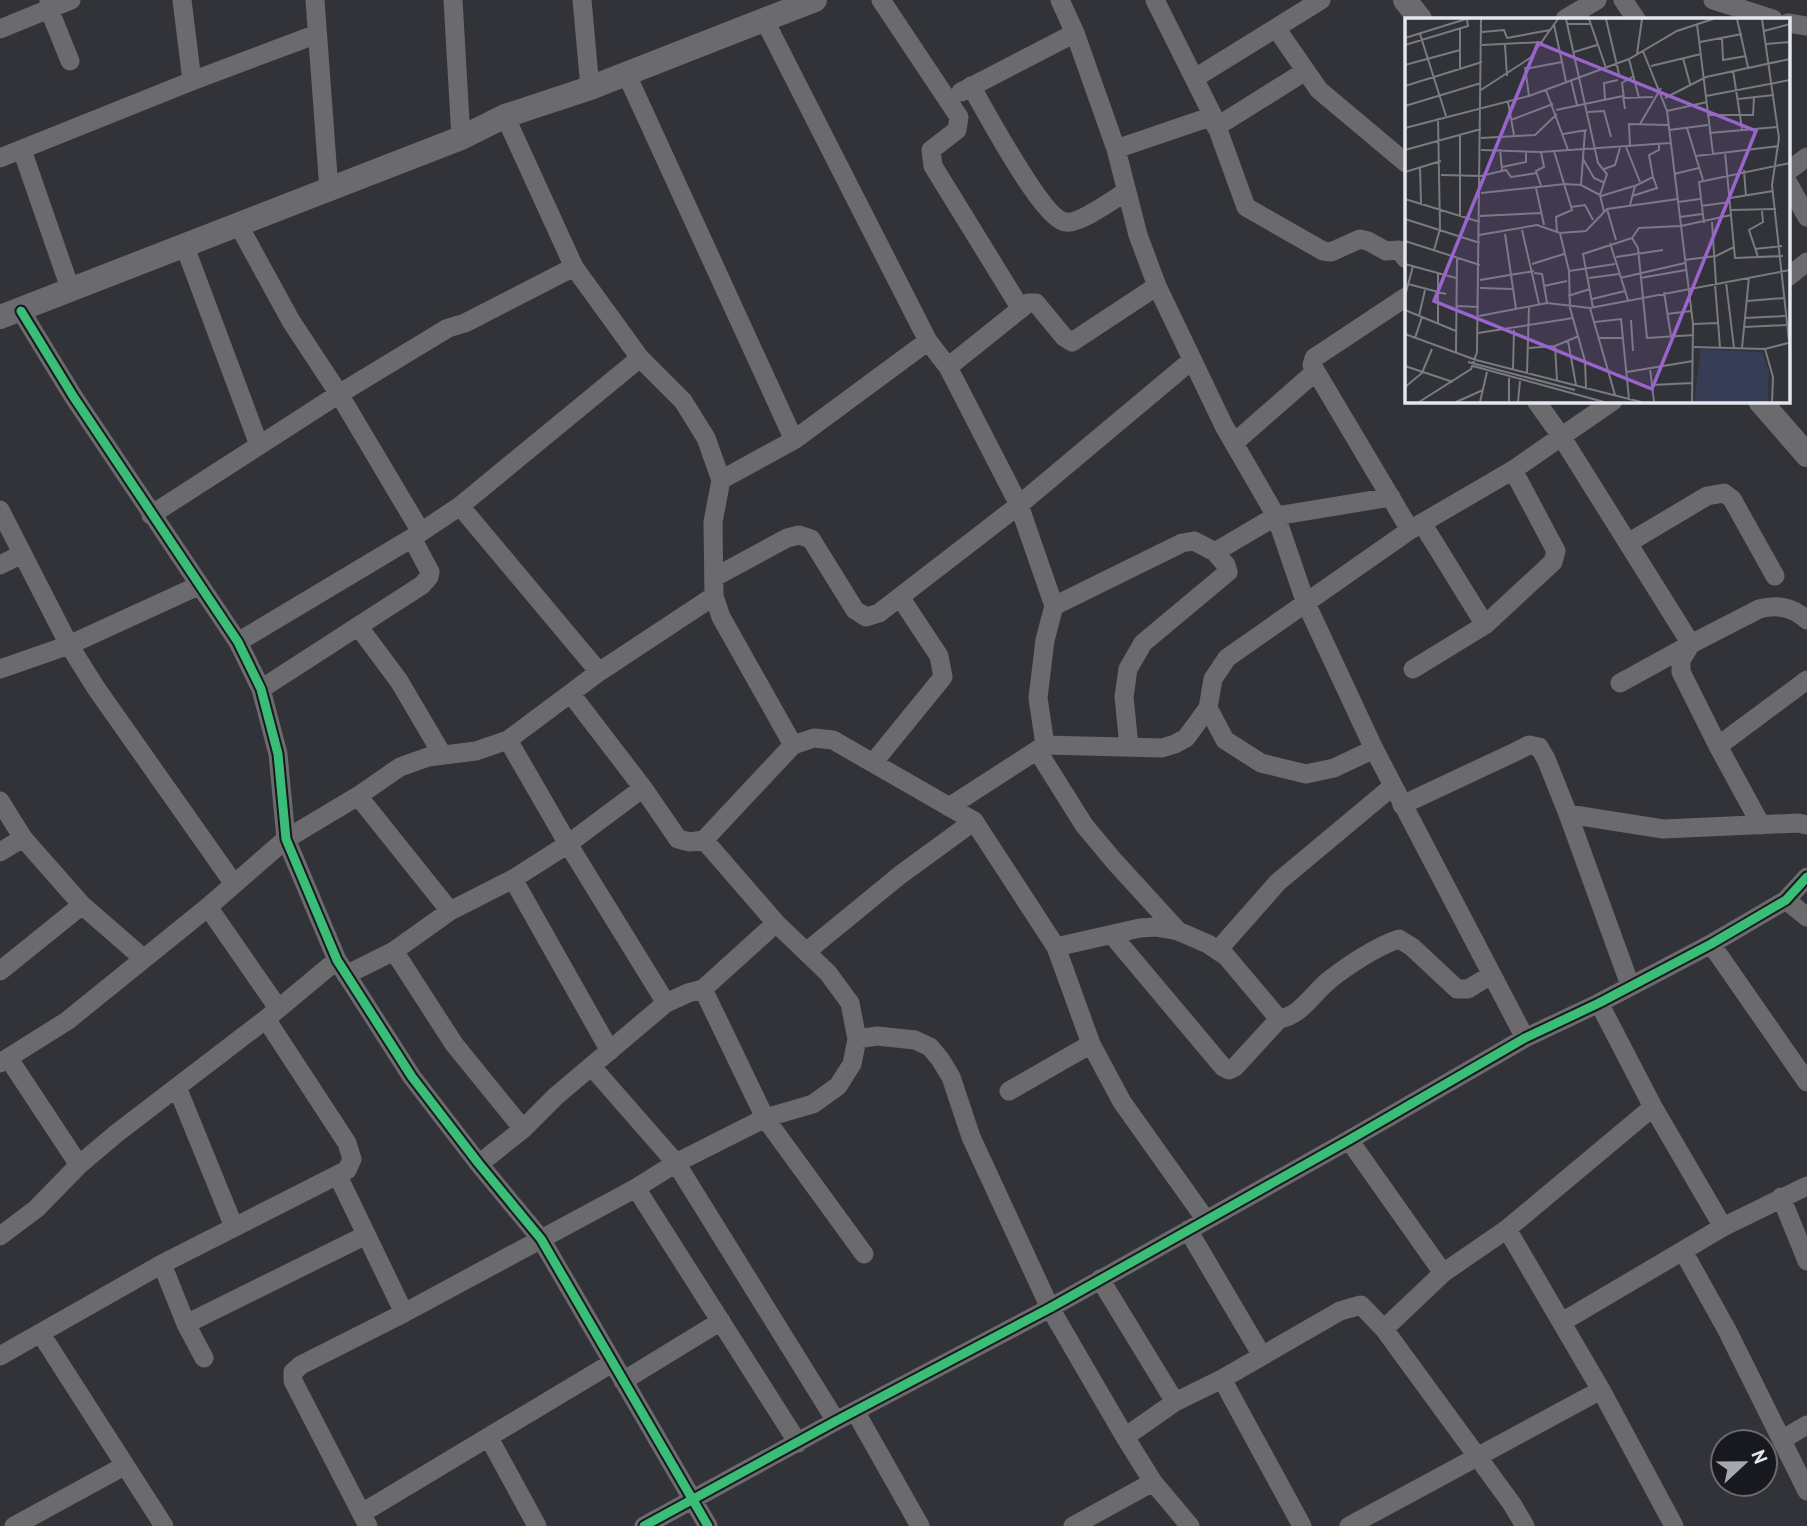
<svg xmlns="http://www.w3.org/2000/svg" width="1807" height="1526" viewBox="0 0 1807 1526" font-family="'PT Sans',sans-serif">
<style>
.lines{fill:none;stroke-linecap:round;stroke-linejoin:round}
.minor{stroke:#6b6b6e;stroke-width:19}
.tertiary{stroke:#6b6b6e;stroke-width:24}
.cycleway-casing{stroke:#18191e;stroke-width:13}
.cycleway{stroke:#3abd76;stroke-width:9}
.inset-road{fill:none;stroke:#797b81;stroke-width:2}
.view{fill:#9a64cd;fill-opacity:0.15;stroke:#9a64cd;stroke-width:3.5}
.inset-edge{fill:none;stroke:#e4e7ee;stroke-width:3.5}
</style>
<rect width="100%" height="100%" fill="#323338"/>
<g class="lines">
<!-- minor -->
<path class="minor" d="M49 0V9L70 61
M182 0 192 81
M315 0 329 190
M453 0 461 138
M582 0 590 88
M881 0 959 117 957 130 931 150 933 166 1021 309
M1060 0 1075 33 1116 149 1138 235 1157 286 1224 426 1276 516 1305 601 1374 749 1525 1038
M1155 0 1213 116 1246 207 1323 251 1331 252 1360 239 1368 241 1386 251 1399 250 1406 259
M1623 0 1636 19
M1713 0 1773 19
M1565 19 1597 0
M765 21 928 341 948 367 1019 505 1054 606 1045 640 1038 698 1045 745
M1788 23 1807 26
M1276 28 1319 90 1406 163
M0 29 71 0
M626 73 794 440
M1195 78 1321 0
M971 86C985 110 1042 218 1065 222 1079 225 1114 199 1127 191
M961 92 1075 33
M505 116 574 267 640 358 683 401 706 438 721 480 713 522 714 596 721 617 793 745
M1216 127 1304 72
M1116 149 1213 116
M22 150 71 291
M0 158 192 81 317 34
M1788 171 1807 157
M1788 183 1807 217
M239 226 291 321 339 394 421 532
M185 247 259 445
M1788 277 1807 262
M1406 297 1314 358 1312 365 1410 530
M21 311 73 396 238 642 261 689 278 754 286 839 337 960 412 1077 479 1164 541 1239 708 1526
M948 367 1028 303H1036L1064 337 1072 342 1157 286
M1536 401 1561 436 1691 644 1620 683
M1234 443 1315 372
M721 480 794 440 928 341
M460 506 599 672
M0 510 69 645 96 688 234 884
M151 515 339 394 448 328 465 323 574 267
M1422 523 1485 625
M1628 543 1707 496 1724 493 1732 499 1775 576
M0 565 22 554
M715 577 787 538 799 535 811 539 855 610 866 617 879 613 1019 505 1192 360
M1054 606 1182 543 1194 541 1215 552 1276 516 1391 497
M358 626 399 681 442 754
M238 642 412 538 460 506 640 358
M0 669 69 645 200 585
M1413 669 1485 625 1553 562 1556 551 1513 470
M261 689 422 585 429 577 430 572 412 538
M571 694 643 788
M1208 708 1225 740 1261 763 1306 774 1334 768 1374 749
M508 740 568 844 666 1003
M1129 746 1124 697 1128 669 1143 643 1228 572 1226 565 1215 552
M1718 746 1807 680
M1037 750 1084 825 1114 861 1178 931
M873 763 943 677 939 656 900 597
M358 796 450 911
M0 801 23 838 82 905 144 959
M1402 805 1515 752 1529 745 1539 747 1546 759 1568 814 1630 985
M949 807 1045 745 1162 748 1175 744 1186 738 1208 708 1213 679 1227 658 1410 530 1513 470 1613 401
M1568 814 1663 829 1798 823 1807 825
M1761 825 1718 746 1681 672V660L1691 644 1759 609C1777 604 1793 607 1807 620
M0 852 23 838
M513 879 610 1051
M1786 900 1807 917
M208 907 278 1008
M1113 936 1223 1067 1229 1070 1235 1067 1279 1019
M1711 944 1807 1082
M1056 947 1140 928 1156 927 1178 931 1208 944 1226 956 1279 1019C1299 1017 1312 995 1327 982 1345 967 1377 946 1399 939L1412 947 1457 989H1468L1491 975
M1218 950 1278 882 1393 786
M394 951 454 1044 523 1129
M806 952 900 875 974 821
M0 971 82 905
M346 975 394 951 450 911 513 879 568 844 643 788 678 839 690 842 704 840 793 745 814 738 833 740 974 821 1056 947 1091 1044 1122 1102 1206 1220
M703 989 765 1118 864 1254
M1599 1003 1653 1107 1723 1227
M857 1039 877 1036 915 1040 930 1047 940 1059 951 1077 971 1137 1050 1308 1125 1437 1153 1482 1190 1526
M9 1059 79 1165
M0 1063 67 1021 208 907 286 839 358 796 400 767 428 757 476 751 508 740 599 672 714 596
M592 1067 676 1163 836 1421
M177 1087 234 1227
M1009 1091 1091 1044
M1349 1140 1443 1273
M479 1164 523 1129 556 1096 666 1003 688 993 703 989 776 923
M338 1176 404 1313
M636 1188 798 1443
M1781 1197 1807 1261
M1507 1229 1601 1390 1674 1526
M1188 1230 1261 1354
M0 1236 36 1209 79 1165 117 1133 266 1019 337 960
M1683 1251 1727 1330 1807 1491
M162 1264 186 1324 204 1358
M1100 1279 1175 1402
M1562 1322 1723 1227 1807 1186
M186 1324 366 1235
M1384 1329 1443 1273 1507 1229 1653 1107
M41 1334 164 1526
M0 1356 162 1264 347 1170 352 1159 347 1143 266 1019
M1222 1379 1302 1526
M623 1381 721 1321
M855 1411 920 1526
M1125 1437 1175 1402 1222 1379 1340 1311 1361 1305 1384 1329 1512 1504 1525 1526
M489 1438 537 1526
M1783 1439 1807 1425
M362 1513 612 1363
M14 1526 124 1466
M368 1526 293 1381V1372L301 1365 404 1313 636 1188 676 1163 765 1118 813 1104 838 1086 852 1064 857 1039 850 1003 828 973 776 923 704 840
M644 1526 836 1421 1050 1308 1349 1140 1525 1038 1599 1003 1711 944 1786 900 1807 877
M1073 1526 1153 1482
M1349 1526 1601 1390"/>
<!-- tertiary -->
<path class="tertiary" d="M1405 0 1420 19
M0 317 461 138 505 116 590 88 815 0
M1760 401 1807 455"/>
<defs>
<path id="cycleway" d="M21 311 73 396 238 642 261 689 278 754 286 839 337 960 412 1077 479 1164 541 1239 708 1526
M644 1526 836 1421 1050 1308 1349 1140 1525 1038 1599 1003 1711 944 1786 900 1807 877"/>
</defs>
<!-- cycleway casing -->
<use href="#cycleway" class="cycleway-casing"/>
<!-- cycleway -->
<use href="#cycleway" class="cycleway"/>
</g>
<!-- overview -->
<g transform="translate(1405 18)">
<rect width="385" height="385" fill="#323338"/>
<path d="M296 331 357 334 364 353 363 384H289Z" fill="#373d55"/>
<path class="inset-road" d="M161 1 193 145 202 156 195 177 199 194M184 1 201 50M201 1 214 56M332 1 343 49M357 1 374 120 367 167 385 332M162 6H185M292 6 308 136M149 7 157 44M359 13 385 6M77 14 99 12 102 20M15 16 41 98M0 20 61 1M102 20 145 12M317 20 318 42 341 38M295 24 337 16M361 26 385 24M0 27 63 8 62 1M77 27 138 24M100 27 102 58M238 33 262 93 288 306 287 384M169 34 192 27M232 36 237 1M278 40 285 66M224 41 234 80M0 47 55 32M246 48 296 36M120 49 124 78M55 51V11M120 51 157 44 161 64M328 52 337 111M229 58 217 65 219 80 248 79M166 62 172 87M0 68 77 44M76 72 125 40 153 1M141 72 163 132M301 78 385 62M260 80 301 59 385 41M333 81 369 77M200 82 199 65 213 62M103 84 109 117M0 88 76 65M151 92 218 78 220 91M262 93 302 84M183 94 199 93 206 119M302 97H348L349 80M106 102 148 86M235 106 256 70M0 110 124 78 224 41 272 13 308 1M282 110 298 162M264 112 303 107M304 115 372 109M55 116V198M158 116 182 112M76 120 130 117 152 96M221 129 235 164M225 129 224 106 263 107M95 131 97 152M0 132 76 111M76 132 136 134 265 125M149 133 167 192 151 199 152 214M320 134 330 240 378 238M291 138 374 128M178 141 189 160 200 165M15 149 16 186M97 149 121 144V133M199 151 210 147 215 130M339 152 341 179M0 154 36 143M269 156 294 150M36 157 76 158 101 152 106 159 132 155M176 167 180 113M136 168 131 153 139 149 136 134M131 170 139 207M76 175 160 166 176 167 195 177M196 178 229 168M227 178 252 170 248 159M325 180 368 173M0 181 75 204M273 184 295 181M225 187 230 168 248 159 244 137 254 132V126M296 188 325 184M166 189 180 187 188 202M202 191 211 222M325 192 371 191M75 198 137 195M275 199 297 196M0 201 75 225M307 204 311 266M299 205 294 164 385 145M117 212 134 286M181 213 202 191 273 181M155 215 164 253 165 290 180 343 181 370M100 216 111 291M74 217 132 207 155 215 181 213M227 220 234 210 276 208 326 197M0 223 75 247M205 225 223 282M350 231 377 228M29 232 35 211 33 100M211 239 258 232M353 239 344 212 358 204 357 193M279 242 311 238 329 229M0 246 51 260M127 246 159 236M164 253 210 246M33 255V306M129 255 137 256 142 285M184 260 214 256M215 260 280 245M235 260 281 252M75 262 129 253M321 264 329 330M3 266 41 276M310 266 315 329M139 268 162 263M75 270 107 271M259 274 266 318M0 278 8 248M163 278 185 271M187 281 220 273M342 283 379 280M51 288 74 289M185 290 210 377M188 290 178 236 227 220 233 230 242 320 289 317M0 292 51 313M262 296 286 293M14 298 20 272M74 298 142 285 185 290 385 252M340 300 380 298M226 302 228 333M190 304 216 301 224 381M288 306 313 305M339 309 381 307M73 315 168 300M0 316 71 342 236 384M10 320 17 299M194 320H217M163 323 171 367M150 328 152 362M289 329 360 331 383 325M124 330 150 328 174 318M337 330 344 259M360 331 368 359 367 384M51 335 52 239M63 344 170 372M0 348 48 364M68 348 199 384M245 350 249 384M108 352 109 312M222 354 288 343M122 355 124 288M104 360V384M247 367 287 365M0 369 17 355 27 331M14 384 66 351 72 334 76 1M51 384 78 372M75 384 82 354M113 384 115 363"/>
<path class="view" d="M133 25 351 113 247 371 29 283Z"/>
<rect width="385" height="385" class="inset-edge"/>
</g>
<!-- north arrow -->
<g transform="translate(1744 1463) rotate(68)"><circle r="33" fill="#18191e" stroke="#6a6b71" stroke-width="2"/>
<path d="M0-5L12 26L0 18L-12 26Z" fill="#a6a8ae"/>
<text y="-10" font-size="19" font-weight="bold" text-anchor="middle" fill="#e4e7ee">N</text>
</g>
</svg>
